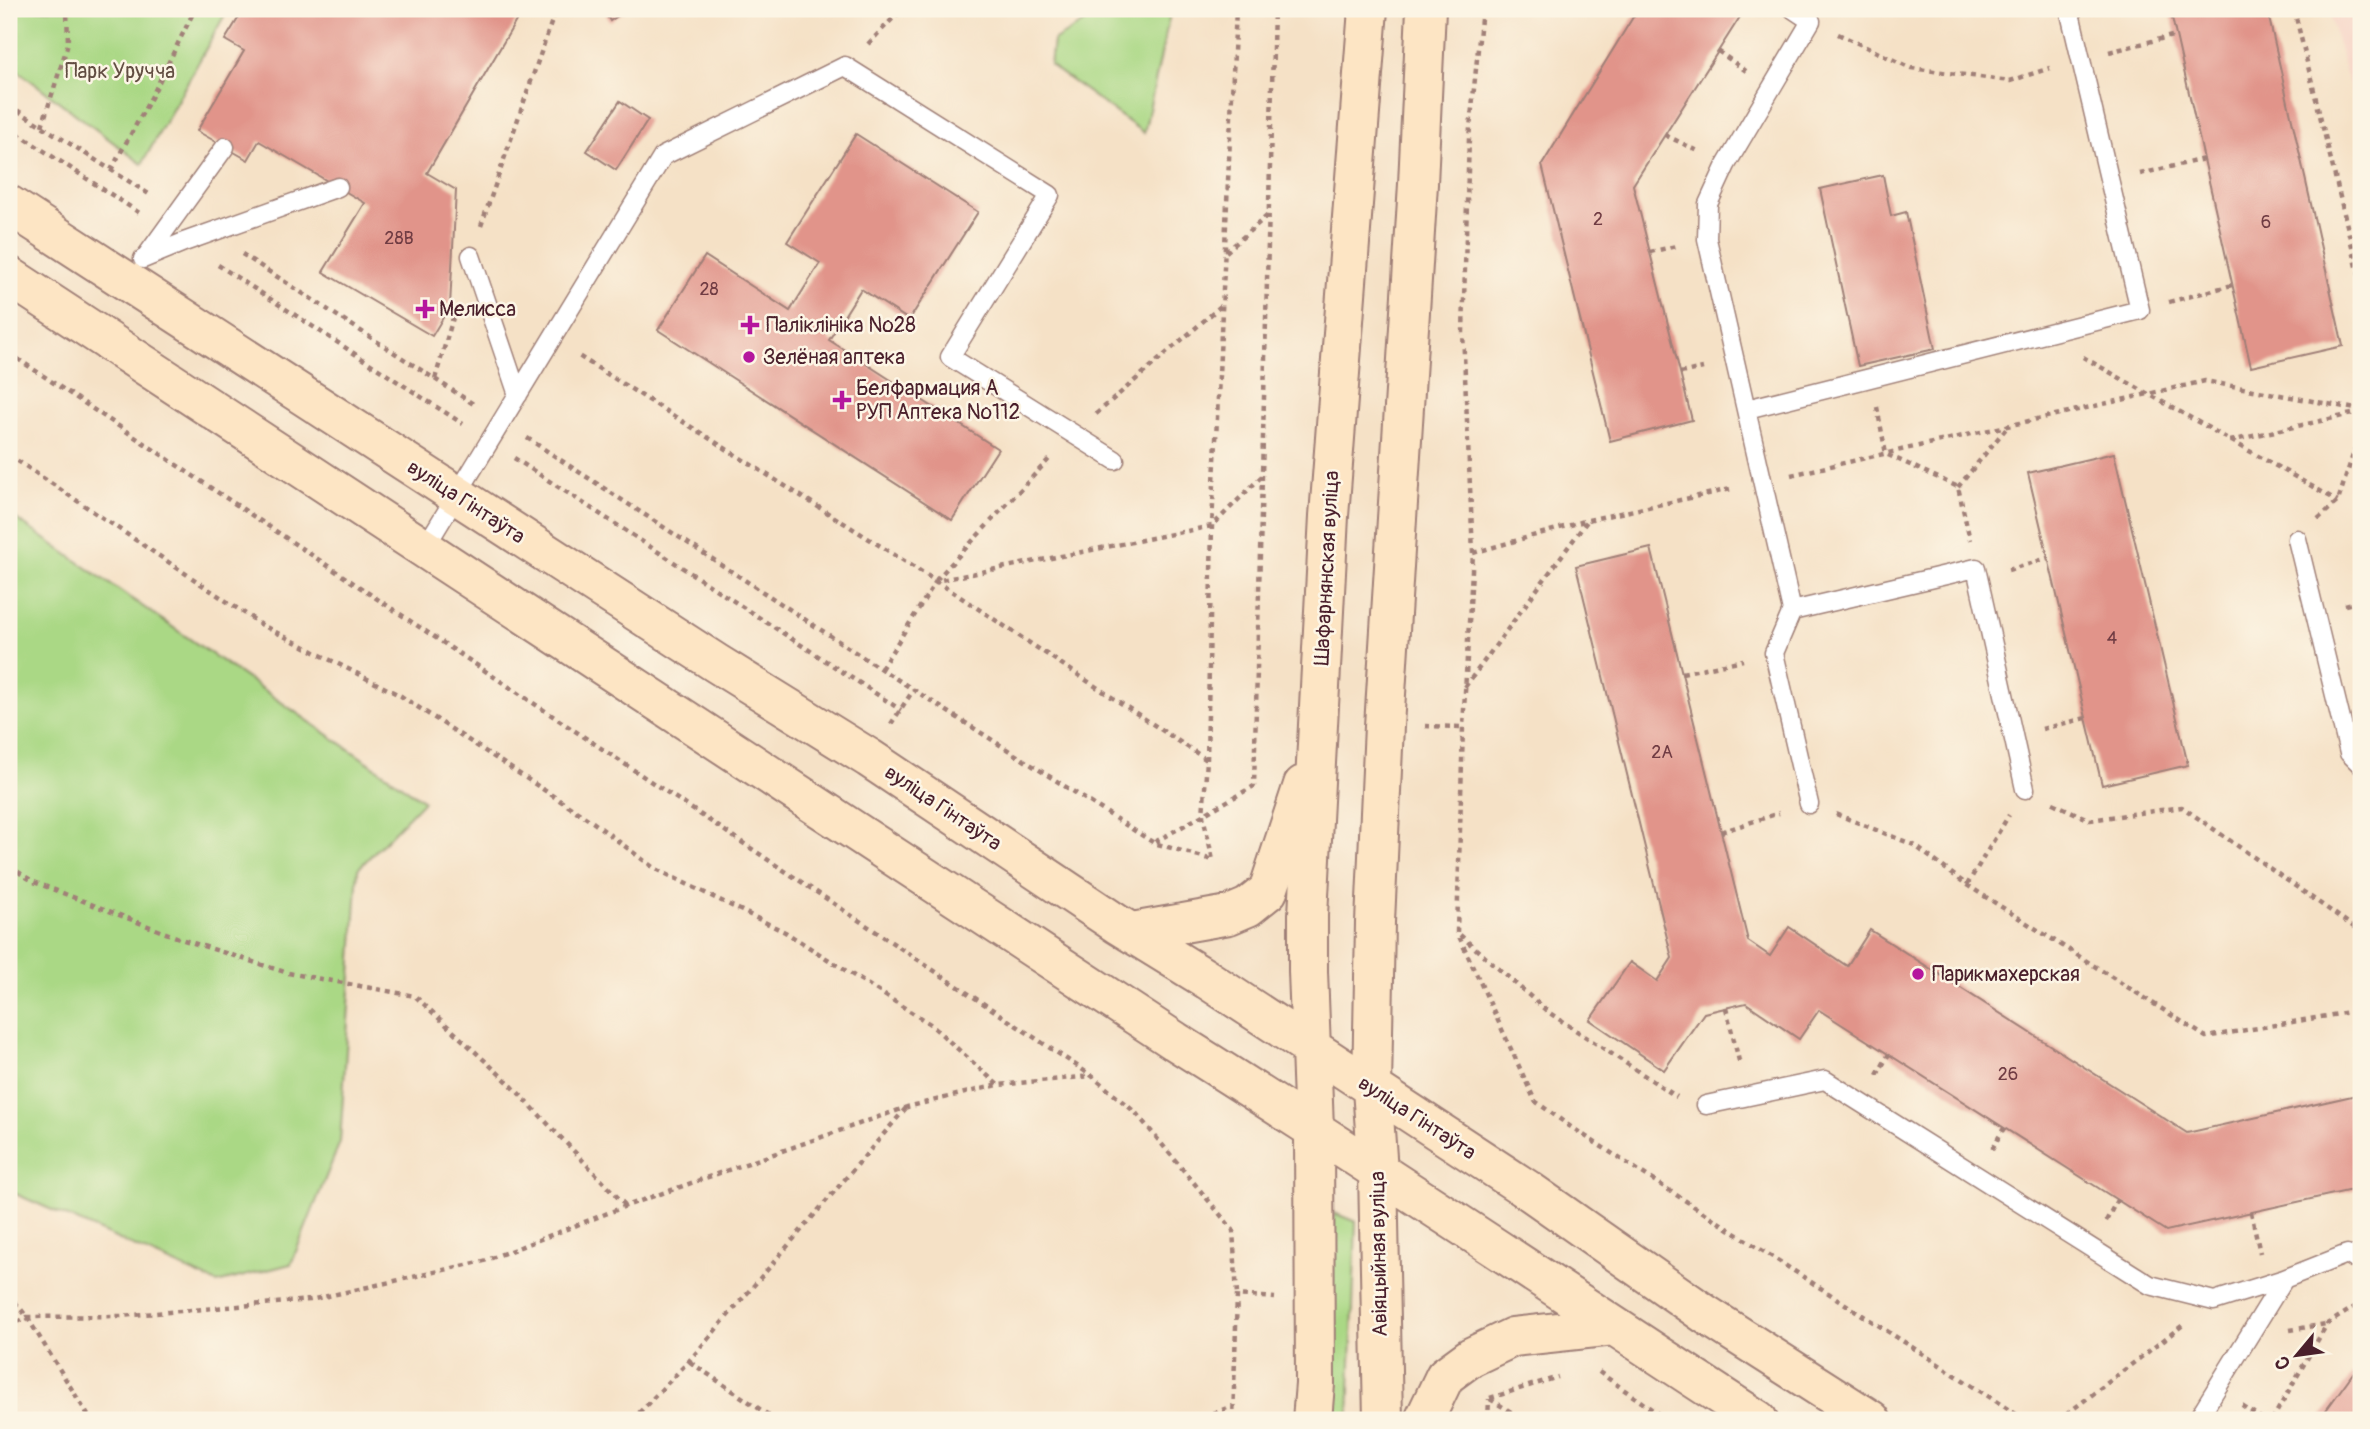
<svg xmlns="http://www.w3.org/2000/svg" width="2370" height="1429" viewBox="0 0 2370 1429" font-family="Pangolin,sans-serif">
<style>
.built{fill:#f6d2c4}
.green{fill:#aad885;stroke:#7a7c58;stroke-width:2}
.building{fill:#e1948a}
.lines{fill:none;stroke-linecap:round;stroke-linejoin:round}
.lane-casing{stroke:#a08078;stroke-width:21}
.secondary-casing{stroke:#a08078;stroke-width:42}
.path{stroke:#a08078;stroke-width:4.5;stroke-dasharray:5 5;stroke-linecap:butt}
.lane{stroke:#fff;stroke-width:18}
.secondary{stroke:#fde5c4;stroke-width:38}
.poi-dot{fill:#b5179e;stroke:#fcf5e5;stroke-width:2.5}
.labels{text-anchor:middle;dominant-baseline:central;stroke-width:5;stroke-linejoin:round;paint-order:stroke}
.number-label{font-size:18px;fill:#703c43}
.park-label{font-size:21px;fill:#624d42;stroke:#fcf5e5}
.poi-label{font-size:21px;fill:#4a1f2b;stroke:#fcf5e5;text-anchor:start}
.street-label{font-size:21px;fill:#4a1f2b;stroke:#fcf5e5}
</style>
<rect width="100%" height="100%" fill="#fcf5e5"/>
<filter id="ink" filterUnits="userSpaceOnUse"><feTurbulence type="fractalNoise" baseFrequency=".0143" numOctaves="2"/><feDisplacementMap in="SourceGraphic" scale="14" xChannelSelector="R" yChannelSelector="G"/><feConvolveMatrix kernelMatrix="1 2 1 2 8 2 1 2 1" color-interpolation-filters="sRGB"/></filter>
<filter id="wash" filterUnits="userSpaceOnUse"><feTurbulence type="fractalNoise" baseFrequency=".00686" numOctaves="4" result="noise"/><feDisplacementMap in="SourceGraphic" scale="28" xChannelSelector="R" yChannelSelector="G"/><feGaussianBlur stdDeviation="1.57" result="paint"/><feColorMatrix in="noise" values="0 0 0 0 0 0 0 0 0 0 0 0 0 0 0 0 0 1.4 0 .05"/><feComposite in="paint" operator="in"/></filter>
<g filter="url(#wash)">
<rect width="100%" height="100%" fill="#f5e1c6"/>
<!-- built -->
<path class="built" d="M2328 9H2361V127Z"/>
<!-- green -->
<path class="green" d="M9 9H228L142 164 9 64Z
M1107 9H1171L1144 133 1050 65 1053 41Z
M9 514 424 801 358 869 340 1142 291 1264 217 1283 9 1191Z
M1334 1213 1356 1222 1349 1420H1327Z"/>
<g id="blocks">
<!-- building -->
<path class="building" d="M244 9H523L427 173 456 190 450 306 432 336 323 272 365 203 259 141 248 160 197 131 244 51 225 40Z
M603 9H628L610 21Z
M1638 9H1745L1633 185 1692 420 1610 441 1542 165Z
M2170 9H2267L2343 346 2251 367Z
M620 101 648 120 616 170 587 151Z
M856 134 978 212 909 320 861 289 829 340 998 449 952 520 658 330 705 256 790 311 820 263 787 242Z
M1883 175 1891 216 1906 212 1935 349 1858 366 1820 189Z
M2114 453 2188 765 2102 785 2028 473Z
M1651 548 1748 941 1770 956 1789 927 1847 966 1870 930 2187 1133 2361 1094V1188L2166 1231 1819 1010 1799 1039 1746 1003 1704 1013 1664 1070 1590 1020 1630 962 1657 981 1672 958 1576 566Z
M2361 1362V1420H2319Z"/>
</g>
</g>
<g filter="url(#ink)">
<use href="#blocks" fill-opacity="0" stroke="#a08078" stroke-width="2"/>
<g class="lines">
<defs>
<path id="lane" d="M1793 9 1811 21 1726 165 1708 204 1707 239 1792 611 1774 653 1809 804
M471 256 518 395
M145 258 225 147
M143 259 184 242 338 187
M1747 409 2140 310 2069 9
M2297 539 2349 753 2361 765
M424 549 663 156 845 66 1050 195 950 357 1115 460
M1792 611 1976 568 2025 789
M1706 1105 1825 1080 2150 1285 2214 1301 2284 1279 2347 1254 2361 1263
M2197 1420 2284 1279"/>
<path id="secondary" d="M9 205 716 663 869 758 1117 924 1208 980 1528 1190 1705 1314 1871 1420
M9 276 1175 1041C1372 1164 1564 1294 1758 1420
M1132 932 1229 915 1248 907 1268 891 1303 785
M1312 1420 1315 1384 1314 1128 1308 971V915L1329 516 1368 9
M1383 1420 1378 1171 1372 1089 1375 922 1384 726 1418 184 1426 9
M1424 1420 1445 1376 1471 1357 1513 1337 1614 1326"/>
</defs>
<!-- lane casing -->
<use href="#lane" class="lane-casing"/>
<!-- secondary casing -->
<use href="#secondary" class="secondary-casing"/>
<!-- path -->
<path class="path" d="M1482 9 1469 138 1463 332 1473 553 1463 727 1457 932 1535 1101 1568 1125 2025 1420
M2294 9 2361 283
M1838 34 1911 68 2010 81 2050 68
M868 44 902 9
M1718 51 1746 71
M2109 52 2176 35
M9 105 152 196
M42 126 68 44 67 9
M9 128 141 214
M1665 135 1698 151
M111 170 153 94 195 9
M2140 174 2204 159
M481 226 556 9
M1226 252 1269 214
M1650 252 1676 246
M242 254 475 405
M218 265 463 424
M2169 302 2232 285
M9 353 1092 1076 1136 1113 1233 1230 1237 1295
M2083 357 2338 501
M1680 373 1703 368
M435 379 455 311
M1877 407 1886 454 1958 487 1970 540
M1096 414 1222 305
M527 438 881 669 1154 843 1213 860 1203 816 1207 760 936 581 577 355
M2230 441 2361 412
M9 455 262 625 401 696 594 823 654 868 785 932 930 1024 998 1085
M514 458 901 710
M1791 475 2205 381 2361 410
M1958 487 2008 426
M2318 519 2338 501 2361 430
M1473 553 1588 520 1731 489
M2008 570 2048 558
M936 580 1052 456
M2345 605 2361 601
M881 669 936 581 1212 526 1263 475
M1682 673 1743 660
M1465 687 1588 520
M891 724 914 689
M1425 726 1463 727
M2042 729 2086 718
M1207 760 1212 526 1236 9
M2053 803 2090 820 2182 807 2361 932
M1836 814 1914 845 1967 885 2206 1037 2361 1010
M1721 832 1779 813
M1155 842 1254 786 1274 9
M9 866 34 882 184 940 288 973 415 996 510 1084 626 1206
M1967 885 2009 815
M1460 935 1548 1012 1677 1097
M1726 1008 1740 1065
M1877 1075 1889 1054
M1992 1149 2004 1128
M2251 1212 2260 1253
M2106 1221 2117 1200
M9 1294 27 1317 91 1420
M9 1327 27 1317 121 1316 310 1300 484 1261 626 1206 907 1107 998 1085 1092 1076
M2290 1330 2326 1324
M690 1362 776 1420
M1599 1372 1667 1420
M1490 1398 1558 1377
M1490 1399 1524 1420
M2242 1405 2264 1420
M632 1420 689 1361 906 1108
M1194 1420 1233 1406
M1233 1420 1237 1295 1275 1298
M1488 1420 1489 1399
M2059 1420 2183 1325
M2272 1420 2327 1324 2361 1303"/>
<!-- lane -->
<use href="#lane" class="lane"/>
<!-- secondary -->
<use href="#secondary" class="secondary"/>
</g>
</g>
<!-- markers -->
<g class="poi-dot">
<path d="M421.5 298.5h7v7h7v7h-7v7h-7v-7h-7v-7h7z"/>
<path d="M746.5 314.5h7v7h7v7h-7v7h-7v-7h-7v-7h7z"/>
<circle cx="749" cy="357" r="7"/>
<path d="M838.5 389.5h7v7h7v7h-7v7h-7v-7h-7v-7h7z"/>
<circle cx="1918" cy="974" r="7"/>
</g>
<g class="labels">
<!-- number labels -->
<g class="number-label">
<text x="1598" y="219">2</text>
<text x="2266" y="222">6</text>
<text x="399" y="238">28В</text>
<text x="709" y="289">28</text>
<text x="2112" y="638">4</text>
<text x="1662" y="752">2А</text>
<text x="2008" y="1074">26</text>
</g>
<!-- park labels -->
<g class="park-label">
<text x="120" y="71">Парк Уручча</text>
</g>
<!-- poi labels -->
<g class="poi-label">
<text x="439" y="309">Мелисса</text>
<text x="766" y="325">Паліклініка №28</text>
<text x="763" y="357">Зелёная аптека</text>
<text x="856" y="388">Белфармация А<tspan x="856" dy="24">РУП Аптека №112</tspan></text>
<text x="1932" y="974">Парикмахерская</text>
</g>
<!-- street labels -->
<g class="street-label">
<text transform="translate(466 502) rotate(33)">вуліца Гінтаўта</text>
<text transform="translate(1327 568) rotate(-87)">Шафарнянская вуліца</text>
<text transform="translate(943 808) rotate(34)">вуліца Гінтаўта</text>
<text transform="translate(1417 1118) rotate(33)">вуліца Гінтаўта</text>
<text transform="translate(1379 1254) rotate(-91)">Авіяцыйная вуліца</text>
</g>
</g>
<!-- margin -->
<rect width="2370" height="1429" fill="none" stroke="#fcf5e5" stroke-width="35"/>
<!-- north arrow -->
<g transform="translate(2297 1355) rotate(241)" stroke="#fcf5e5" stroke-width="5" paint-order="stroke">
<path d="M0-5L12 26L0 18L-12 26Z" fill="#4a1f2b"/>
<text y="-10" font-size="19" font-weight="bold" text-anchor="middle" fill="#4a1f2b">С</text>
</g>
</svg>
